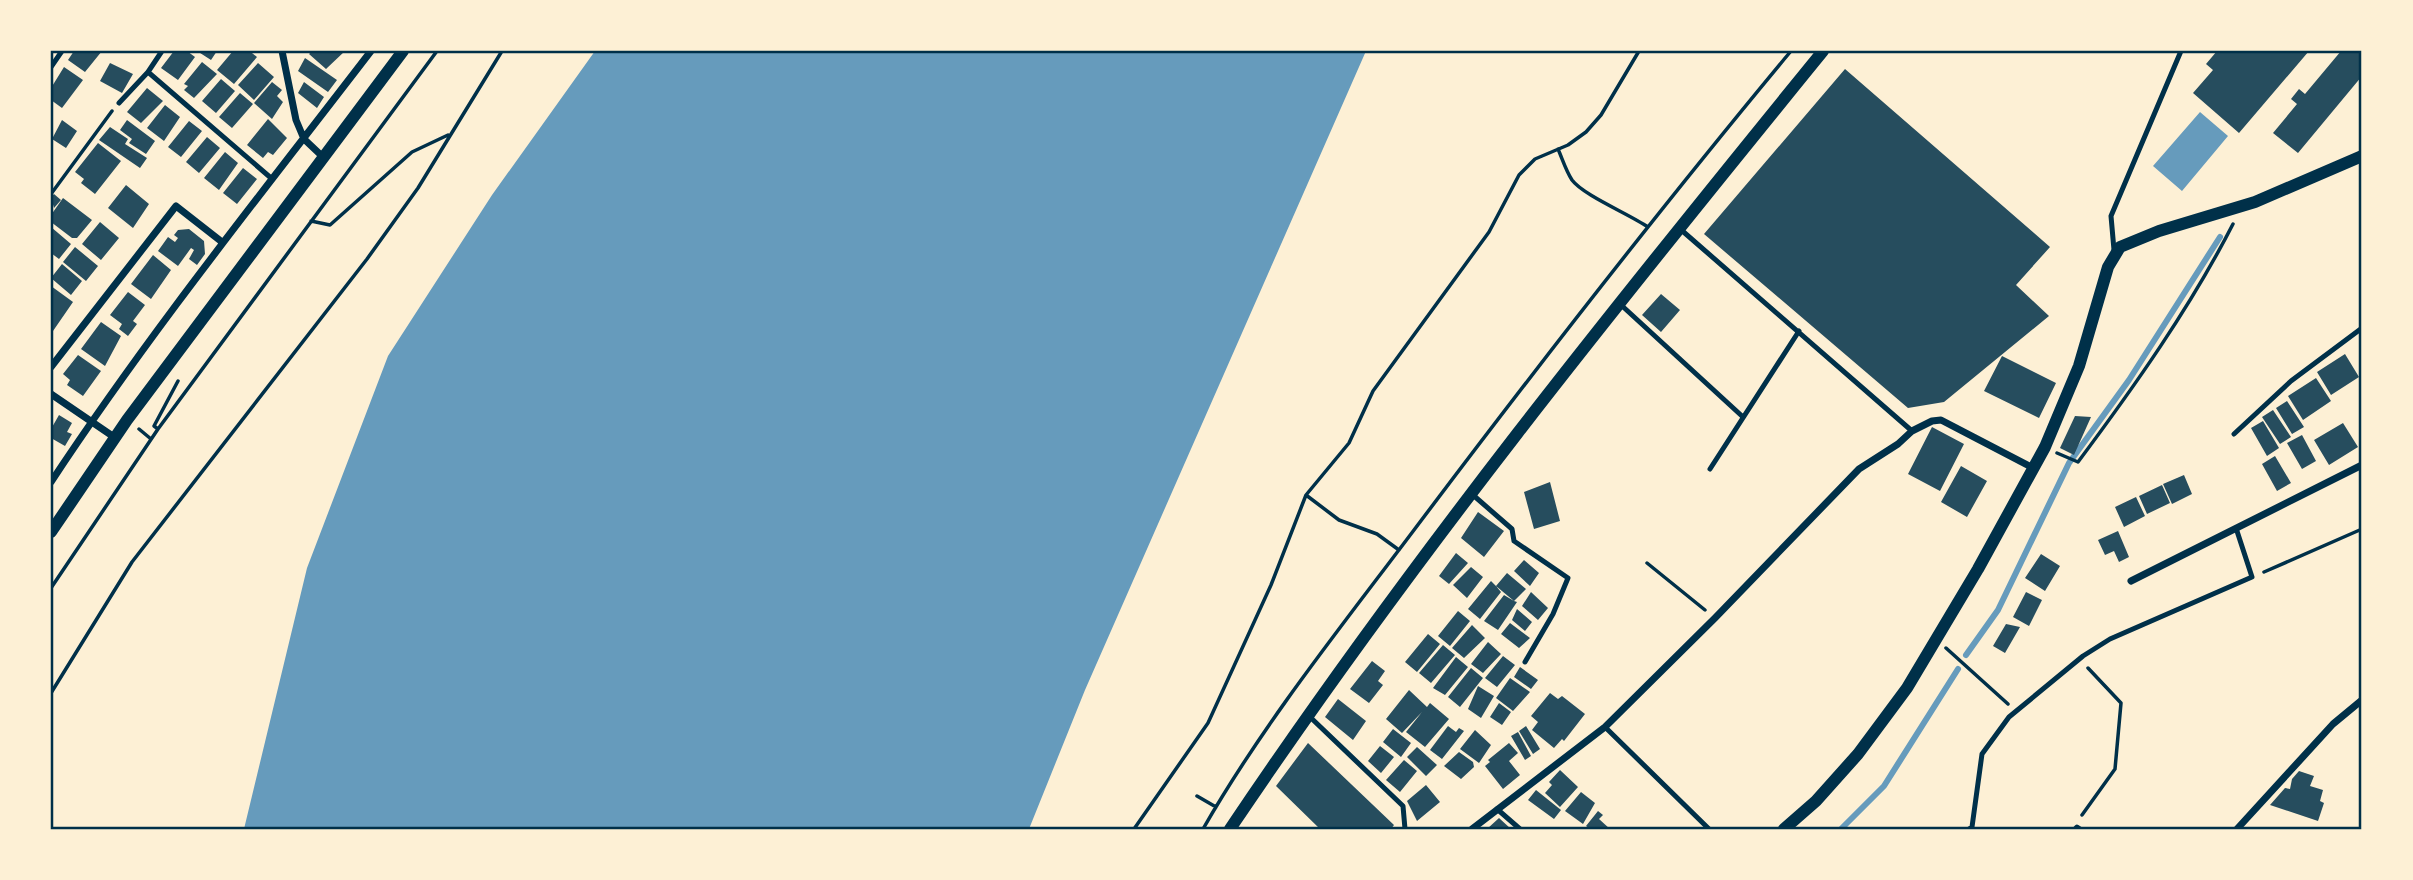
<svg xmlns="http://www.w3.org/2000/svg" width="2413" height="880" viewBox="0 0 2413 880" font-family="'Alegreya Sans',sans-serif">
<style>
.water{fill:#669bbc}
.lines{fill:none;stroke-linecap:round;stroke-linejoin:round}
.stream{stroke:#669bbc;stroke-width:6}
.building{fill:#264d5e}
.path{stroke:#003049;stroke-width:3.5}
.service{stroke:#003049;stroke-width:5}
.minor{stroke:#003049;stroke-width:7}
.tertiary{stroke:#003049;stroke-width:12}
.neatline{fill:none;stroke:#003049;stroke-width:2.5}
</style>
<rect width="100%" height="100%" fill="#fdf0d5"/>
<!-- water -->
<path class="water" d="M595 51H1366L1085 690 1029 829H244L307 568 388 356 492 195Z
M2200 112 2228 136 2182 191 2153 166Z"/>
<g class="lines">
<!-- stream -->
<path class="stream" d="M1966 655 1998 610 2069 463 2129 380 2220 237
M1841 829 1884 786 1958 669"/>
</g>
<!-- building -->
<path class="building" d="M74 51H102L85 72 68 60Z
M174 51H187L195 57 178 80 161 68Z
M197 51H217L211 60Z
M233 51H255L252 53 257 57 234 84 217 70Z
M312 51H345L326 69 309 54Z
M2217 51H2309L2239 133 2193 93 2213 70 2206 64Z
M2341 51H2362V76L2298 153 2273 133 2297 104 2291 99 2299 89 2305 94Z
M305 58 337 80 328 92 298 71Z
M202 62 217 74 194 98 184 90 188 86 184 84Z
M110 63 133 74 122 93 100 81Z
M258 63 274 77 254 100 238 85Z
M64 67 83 80 62 108 51 100V88Z
M1845 69 2050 247 2016 285 2049 316 1944 402 1908 408 1704 234Z
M221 79 235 91 216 113 202 101Z
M272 82 282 90 277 96 283 102 272 119 254 103Z
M304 82 324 97 317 108 298 93Z
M147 88 163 101 141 123 127 112Z
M240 93 253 104 232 128 219 117Z
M165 105 180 117 164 141 147 128Z
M268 119 287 138 273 155 268 152 263 158 247 145Z
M62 120 77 131 66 148 52 139Z
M127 120 155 141 146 154 129 143 132 139 120 130Z
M189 121 202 131 181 157 168 147Z
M110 127 128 139 125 144 147 158 140 168 99 140Z
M207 137 220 148 199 173 186 162Z
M98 143 121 161 95 194 81 183 84 179 75 172Z
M225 152 238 163 219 190 204 178Z
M243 168 257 179 237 204 223 193Z
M126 185 149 204 133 228 108 208Z
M54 194 61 200 54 208 51 197Z
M63 198 92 220 77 238H72L51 222V215Z
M100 222 119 238 101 260 82 244Z
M51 227 71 244 59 259 51 253Z
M189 229 204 241 205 254 197 265 189 259 194 250 191 248 178 266 158 251 168 237 175 242 178 238 174 235 178 230Z
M75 247 98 266 86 281 63 262Z
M153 255 171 270 151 299 131 284Z
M62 264 82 281 71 295 51 278Z
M51 286 73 302 53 331 51 329Z
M128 292 145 305 133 321 137 324 128 336 119 329 122 324 110 315Z
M1661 294 1680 310 1661 332 1642 315Z
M101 322 121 336 105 366 81 349Z
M2345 354 2359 377 2331 395 2317 372Z
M78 355 101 371 83 396 67 385 70 380 63 374Z
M2002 356 2056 383 2039 418 1984 391Z
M2316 378 2331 401 2303 420 2288 396Z
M2287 401 2304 427 2292 434 2276 408Z
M2273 410 2291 437 2280 444 2262 417Z
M59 415 72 423 67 432 72 434 65 446 51 438V429Z
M2075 416 2091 417 2074 455 2060 448Z
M2263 421 2279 448 2267 456 2251 428Z
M2343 423 2358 447 2329 465 2314 440Z
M1932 427 1964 444 1940 491 1908 474Z
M2302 435 2316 461 2302 469 2287 443Z
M2275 456 2291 483 2277 491 2262 464Z
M1961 466 1987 481 1967 517 1941 502Z
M2184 475 2192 494 2172 504 2163 484Z
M1550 482 1560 521 1534 529 1524 492Z
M2162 485 2170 503 2147 514 2139 496Z
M2136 497 2145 516 2124 527 2115 507Z
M1478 512 1504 531 1484 557 1461 538Z
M2118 531 2129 557 2119 562 2114 551 2105 555 2098 540Z
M1456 553 1468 563 1449 584 1439 576Z
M2041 554 2060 566 2045 591 2025 578Z
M1524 560 1539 573 1530 586 1514 571Z
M1471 567 1483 577 1467 598 1453 585Z
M1507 573 1526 589 1514 601 1517 602 1498 630 1484 621 1504 595 1514 601 1496 586 1501 592 1480 619 1468 609 1491 581 1496 586Z
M1531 592 1548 608 1538 620 1522 606Z
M2026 592 2042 600 2029 626 2013 617Z
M1517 609 1532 622 1525 631 1512 620Z
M1458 611 1470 621 1450 646 1438 636Z
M1510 623 1530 638 1519 648 1501 634Z
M2006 624 2020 627 2005 653 1993 646Z
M1472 625 1485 638 1464 658 1452 648Z
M1428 634 1440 644 1417 672 1405 662Z
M1488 642 1501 654 1483 673 1471 664Z
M1443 645 1455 655 1431 683 1419 673Z
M1503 656 1515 665 1497 687 1485 678Z
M1456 657 1468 667 1445 695 1433 688Z
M1372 661 1385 671 1378 681 1383 685 1369 703 1350 689Z
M1520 667 1538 680 1531 689 1514 677Z
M1471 668 1483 678 1460 707 1448 697Z
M1510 678 1530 692 1513 711 1496 698Z
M1478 686 1494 696 1481 718 1468 709Z
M1409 690 1427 707 1430 703 1449 719 1425 747 1406 732 1422 712 1402 733 1386 719Z
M1550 693 1558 699 1562 696 1585 714 1564 741 1562 739 1554 748 1532 730 1538 722 1531 716Z
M1338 699 1366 721 1353 740 1325 717Z
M1499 703 1511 712 1502 725 1490 717Z
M1448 726 1456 732 1459 728 1464 731 1442 759 1430 750Z
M1526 726 1540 749 1533 754 1519 731Z
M1393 729 1411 743 1401 757 1383 742Z
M1475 730 1491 745 1479 763 1460 749Z
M1518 732 1531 756 1525 760 1511 736Z
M1308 743 1394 825 1391 829H1320L1276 786Z
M1509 743 1518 753 1509 761 1520 775 1503 789 1485 766 1490 762 1488 760Z
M1380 746 1394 757 1381 773 1368 761Z
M1417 747 1437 765 1426 776 1407 757Z
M1459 752 1473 762 1474 767 1461 779 1444 766Z
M1404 760 1417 771 1400 792 1386 780Z
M1560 770 1578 787 1560 807 1545 793 1552 785 1549 782Z
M2299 771 2314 776 2310 786 2323 790 2320 801 2324 803 2318 821 2270 805 2285 788 2290 789 2292 779Z
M1426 785 1440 802 1417 821 1407 801Z
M1536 790 1561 810 1554 819 1528 800Z
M1581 792 1595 803 1583 824 1565 811Z
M1598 811 1603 815 1599 819 1610 829H1590L1586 826Z
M1499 818 1511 829H1487Z"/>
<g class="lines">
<!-- path -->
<path class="path" d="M1558 149C1562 158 1566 171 1572 180 1583 195 1629 214 1648 227
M51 194 112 111
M311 221 330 225 412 152 448 135
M139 429 151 439
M158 429 154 426 178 381
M2057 453 2078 462C2134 387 2190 308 2233 224
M1306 495 1339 520 1377 534 1399 550
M1647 563 1705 610
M2264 572 2362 529
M51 588 158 429 437 51
M1946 648 2008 704
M51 693 132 562 367 259 418 188 502 51
M1197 796 1216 807
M2082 815 2115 769 2121 703 2088 668
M1134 829 1208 723 1271 585 1306 495 1349 443 1373 391 1489 232 1519 175 1535 159 1568 145 1586 132 1601 115 1639 51
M1203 829C1263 724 1341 627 1414 530 1536 368 1661 207 1791 51"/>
<!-- service -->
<path class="service" d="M51 67 62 51
M148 72 271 178
M119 103 148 72 162 51
M1679 228 1912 431
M2114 250 2111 216 2181 51
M1620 304 1743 417
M2234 434 2291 381 2362 328
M1710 469 1799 331
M1473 495 1512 529 1514 541 1568 578 1553 614 1525 662
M1309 716 1403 806 1405 829
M1605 727 1709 829
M1497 809 1520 829
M1969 829 1972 827 1982 754 2009 717 2083 656 2110 639 2252 577 2236 528
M2075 829 2077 827 2080 829"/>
<!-- minor -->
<path class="minor" d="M282 51 296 120 304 139 323 157
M51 367 176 206 222 242
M51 394 114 437
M51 482C150 332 262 193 371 51
M2131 581 2362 465
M1472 829 1605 727 1715 618 1859 469 1898 444 1912 431 1932 421 1941 420 2033 468
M2237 829 2333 724 2362 700"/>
<!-- tertiary -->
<path class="tertiary" d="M51 532 127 420 403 51
M1230 829C1412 558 1617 304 1823 51
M1784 829 1816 801 1858 754 1907 688 1978 569 2045 447 2079 366 2108 267 2120 247 2159 231 2255 202 2362 156"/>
</g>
<!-- border -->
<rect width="2413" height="880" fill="none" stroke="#fdf0d5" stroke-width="105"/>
<rect x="52" y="52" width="2308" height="776" class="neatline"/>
</svg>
